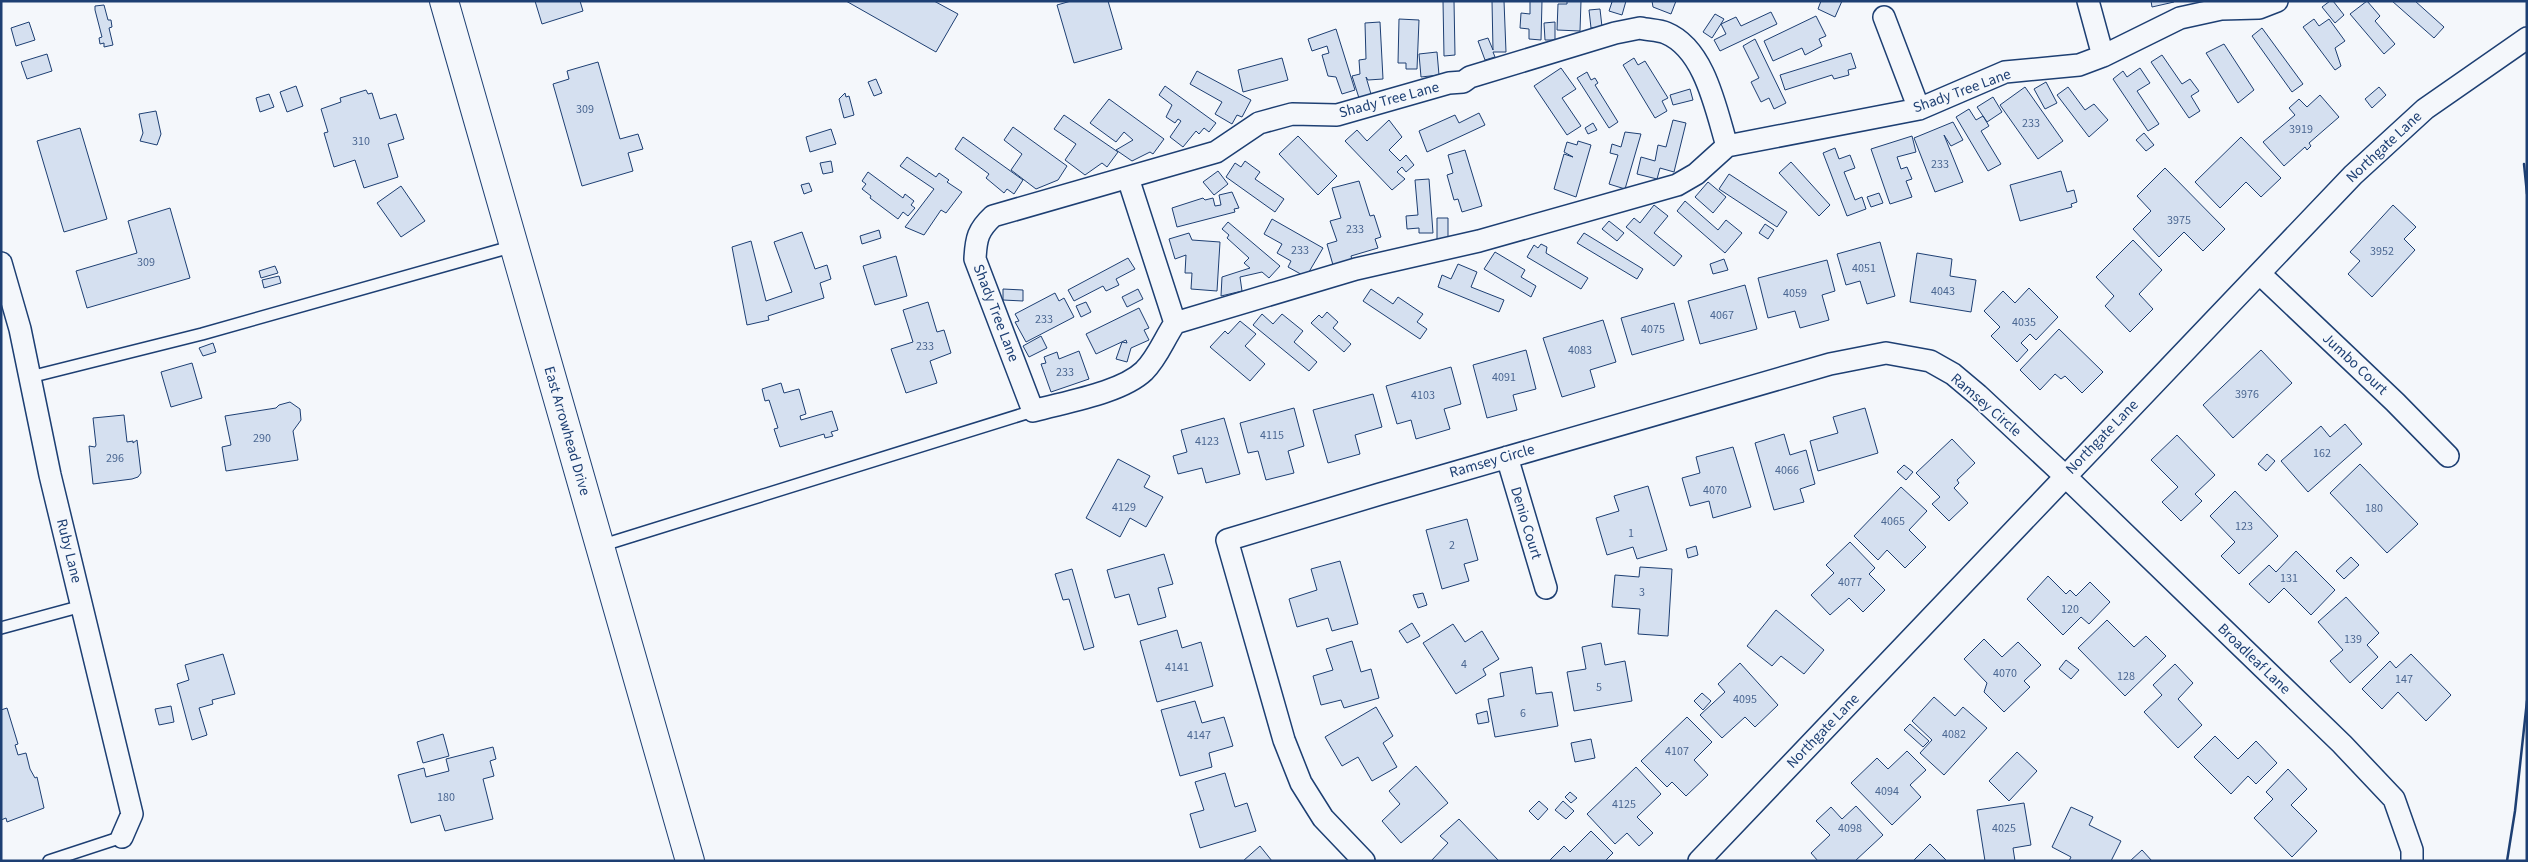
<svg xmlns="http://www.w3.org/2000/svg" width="2528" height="862" viewBox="0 0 2528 862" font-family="'Source Sans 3',sans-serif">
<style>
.building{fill:#d5e0f0;stroke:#1d3f73}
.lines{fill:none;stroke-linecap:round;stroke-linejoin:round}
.service-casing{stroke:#1d3f73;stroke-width:14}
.minor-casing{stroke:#1d3f73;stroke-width:24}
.tertiary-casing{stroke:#1d3f73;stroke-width:30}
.service{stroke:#f4f7fb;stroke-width:11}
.minor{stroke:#f4f7fb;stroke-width:21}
.tertiary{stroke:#f4f7fb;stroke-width:28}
.wall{stroke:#1d3f73;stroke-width:2.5}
.labels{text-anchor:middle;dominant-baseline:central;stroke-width:4;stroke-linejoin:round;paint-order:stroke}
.number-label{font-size:12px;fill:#4b6792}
.street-label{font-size:15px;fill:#1d3f73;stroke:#f4f7fb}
</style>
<rect width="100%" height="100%" fill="#f4f7fb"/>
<!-- building -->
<path class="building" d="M535 1H580L583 11 542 24Z
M846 1H934L958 14 936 52Z
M1071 1H1108L1122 49 1074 63 1057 5Z
M1443 1H1454L1455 55 1444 56Z
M1492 1H1504L1506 52H1493L1495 57 1485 60 1478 41 1488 38 1493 50Z
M1530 1H1542L1541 40 1529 39V29L1520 28 1521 13 1530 14Z
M1567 1H1581L1580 31 1557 30 1558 4H1567Z
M1609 1H1626L1622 15 1609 11 1612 2Z
M1652 1H1676L1671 14 1653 7Z
M1821 1H1842L1835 17 1818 9Z
M2151 1H2174V2L2152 7Z
M2330 1H2333L2344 15 2335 23 2322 7Z
M2367 1 2380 16 2375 21 2395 44 2384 54 2350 14Z
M2392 1H2415L2444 27 2434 38Z
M104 5 108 20H111L112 27 109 28 113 45 104 47V43L100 44 99 38 102 37 95 10V6Z
M1600 9 1602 27 1591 28 1589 10Z
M1771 12 1777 24 1720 51 1714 40 1726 34 1721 24 1736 17 1741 26Z
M1715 14 1724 19 1712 38 1703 32Z
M1816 16 1826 36 1819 39 1822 46 1805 55 1802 48 1773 61 1764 41Z
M1399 19 1419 20 1417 69H1406V63H1398Z
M2314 19 2319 26 2329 19 2345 41 2335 48 2341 66 2335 70 2303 27Z
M29 22 35 40 16 46 11 28Z
M1380 22 1383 79 1368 80 1366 77 1371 94 1359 98 1352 76 1360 74 1359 60 1366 59 1365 23Z
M1555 22V40H1545L1544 23Z
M2262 28 2303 84 2292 92 2252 36Z
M1336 29 1355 90 1342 94 1336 77 1328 76 1322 55 1329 53 1327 46 1312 51 1308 39Z
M1755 39 1786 103 1774 109 1769 98 1761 102 1751 82 1759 78 1743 46Z
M2224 44 2254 90 2238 103 2206 53Z
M1437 52 1439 75 1421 77 1419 54Z
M1851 53 1856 68 1848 70 1849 75 1834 79 1832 75 1785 90 1780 75Z
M47 54 52 71 27 79 21 62Z
M2162 55 2182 84 2190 79 2199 91 2191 96 2200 111 2189 118 2151 62Z
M1282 58 1288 80 1243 92 1238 70Z
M1634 58 1638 65 1645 61 1668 98 1662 101 1667 111 1655 118 1623 65Z
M598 62 620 139 638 134 643 149 628 153 633 171 582 186 553 84 569 79 567 71Z
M1561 68 1576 89 1562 98 1581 126 1567 135 1534 86Z
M2140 68 2150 83 2137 91 2159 124 2148 131 2113 79 2123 71 2127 77Z
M1197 71 1251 100 1242 117 1237 115 1232 124 1215 114 1222 102 1190 84Z
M1587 72 1591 80 1595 78 1598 83 1595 85 1618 122 1609 128 1577 78Z
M876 79 882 93 874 96 868 82Z
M2046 82 2057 103 2045 109 2034 89Z
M296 86 303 106 287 112 280 92Z
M1165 86 1216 123 1209 132 1204 128 1199 134 1196 131 1183 147 1170 137 1181 121 1178 119 1175 123 1166 117 1172 105 1159 95Z
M2025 87 2063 141 2038 159 2000 105Z
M2068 87 2085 110 2094 104 2108 120 2089 137 2057 95Z
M2379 87 2386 95 2372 108 2365 99Z
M1690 89 1693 100 1673 105 1670 95Z
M366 90 368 94 372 93 380 119 396 114 404 139 388 144 398 177 364 188 355 160 334 167 324 133 328 132 321 109 341 102 340 98Z
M845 93 846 97 849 96 854 115 844 118 839 99Z
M269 94 274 107 260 112 256 98Z
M2320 95 2339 117 2309 143 2311 146 2307 150 2305 147 2284 166 2263 142 2295 115 2289 108 2299 99 2307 107Z
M1993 97 2002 112 1987 122 1977 107Z
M1109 99 1164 139 1153 154 1150 152 1132 161 1116 150 1133 140 1124 132 1116 142 1090 123Z
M1969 109 1976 120 1983 116 1989 126 1981 131 2001 164 1988 171 1956 117Z
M156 111 161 134 157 145 140 141 143 133 139 114Z
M1479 113 1485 125 1427 152 1419 131 1455 115 1459 123Z
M1064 115 1118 152 1107 167 1102 163 1085 175 1065 160 1076 144 1054 129Z
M1389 120 1402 137 1389 150 1400 161 1406 155 1414 165 1406 172 1402 167 1397 172 1405 179 1392 190 1345 141 1357 130 1367 141Z
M1673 120 1686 123 1674 172 1660 168 1657 179 1637 174 1641 157 1655 161 1658 145 1666 147Z
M1953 122 1963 140 1951 146 1944 135 1963 182 1935 192 1914 138Z
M1593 123 1597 130 1588 134 1585 128Z
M1013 127 1067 166 1058 180 1036 189 1011 170 1022 154 1004 140Z
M80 128 107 219 64 232 37 141Z
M831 129 836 144 810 152 806 137Z
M1625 132 1641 134 1625 189 1609 184 1618 155 1610 153 1612 144 1621 147Z
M2144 133 2154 145 2146 151 2136 140Z
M1298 136 1337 176 1318 195 1279 154Z
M1912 136 1916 152 1897 157 1901 169 1907 167 1912 179 1906 181 1912 197 1890 204 1871 149Z
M963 137 1023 180 1014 194 1007 189 1004 193 986 178 989 174 955 149Z
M2241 137 2281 178 2261 197 2246 182 2220 208 2195 182Z
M1578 141 1591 145 1576 197 1554 189 1564 154 1573 157 1564 152 1567 142 1577 145Z
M1835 148 1839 159 1850 155 1855 168 1844 172 1855 200 1862 197 1866 209 1847 216 1823 153Z
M1465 150 1482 206 1462 212 1458 199 1454 200 1447 175 1453 173 1448 155Z
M907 157 936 177 939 173 949 180 947 182 962 192 946 213 941 210 924 235 905 227 934 189 900 166Z
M831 161 833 172 823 174 820 163Z
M1245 161 1260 172 1255 179 1284 199 1275 212 1226 177 1235 163 1241 167Z
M1791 162 1830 205 1819 216 1779 173Z
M2165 168 2225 229 2203 251 2184 232 2159 257 2133 229 2151 211 2137 196Z
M1218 171 1228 184 1214 195 1203 182Z
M2061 171 2067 192 2074 190 2077 202 2071 204 2072 207 2020 221 2010 185Z
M868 172 903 198 905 194 914 201 911 205 915 208 908 216 903 212 898 219 870 198 871 196 862 189 866 184 862 181Z
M1729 174 1787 212 1777 227 1719 189Z
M1429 179 1433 233H1419V228L1407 229 1406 216 1418 215 1415 180Z
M1359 181 1370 216 1374 215 1381 237 1375 239 1378 248 1351 256 1352 260 1333 265 1327 244 1337 241 1330 221 1341 218 1332 188Z
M1708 182 1726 197 1713 213 1695 197Z
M809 183 812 191 804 194 801 185Z
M401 186 425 221 401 237 377 203Z
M1232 192 1239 208 1234 209 1235 212 1177 227 1172 208 1203 198 1205 200 1213 198 1215 206 1221 205 1219 195Z
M1879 193 1883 203 1871 207 1867 197Z
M1685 201 1718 230 1726 220 1742 233 1725 253 1677 211Z
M1654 205 1668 216 1654 233 1682 256 1674 266 1626 227 1634 218 1640 223Z
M2393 205 2416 227 2404 239 2415 250 2372 297 2348 274 2360 261 2350 252Z
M170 208 190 278 87 308 76 271 137 253 128 221Z
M1437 218H1448V239H1437Z
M1272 219 1323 248 1306 277 1288 267 1291 261 1277 253 1282 244 1264 234Z
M1609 221 1624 233 1617 241 1602 229Z
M1228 222 1280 266 1269 278 1262 272 1240 277 1242 291 1221 296 1222 277 1250 268 1244 263 1249 258 1227 238 1229 235 1222 229Z
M1765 224 1774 230 1768 239 1759 233Z
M879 230 881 238 862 244 860 236Z
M802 232 815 269 827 265 831 279 820 283 824 298 768 316 769 320 747 325 732 247 751 241 766 301 792 292 774 242Z
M1189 233 1192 240 1220 242 1217 291 1191 289 1192 273H1185L1186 255 1175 259 1169 239Z
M1584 233 1643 269 1637 279 1577 243Z
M2133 240 2162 270 2139 294 2153 309 2130 332 2105 306 2114 296 2096 277Z
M1880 242 1895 296 1867 304 1860 281 1846 285 1837 254Z
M1541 244 1547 247 1546 253 1588 278 1581 289 1527 257 1534 245 1538 248Z
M1495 252 1525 270 1521 277 1536 286 1531 297 1484 269Z
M1917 253 1952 259 1950 276 1976 280 1971 312 1910 302Z
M896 256 907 296 875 305 863 266Z
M1128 258 1135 269 1116 279 1119 285 1106 291 1103 286 1074 301 1068 290Z
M1724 259 1728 270 1713 274 1710 264Z
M1827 260 1835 291 1822 295 1829 320 1800 328 1795 311 1768 318 1758 278Z
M1458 264 1477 272 1471 287 1504 300 1499 312 1438 287 1442 275 1451 279Z
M275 266 278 273 261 278 259 271Z
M279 276 281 283 264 288 262 280Z
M1745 285 1757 329 1700 344 1688 301Z
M2029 288 2058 317 2036 340 2030 334 2021 343 2028 350 2017 362 1991 336 2000 327 1984 311 2003 291 2015 303Z
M1003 289 1023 290V301L1003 300Z
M1138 289 1143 299 1127 307 1122 297Z
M1371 289 1393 304 1398 297 1423 314 1417 322 1427 329 1420 339 1363 301Z
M1055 293 1059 301 1064 298 1074 317 1026 342 1015 322 1019 321 1015 314Z
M928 302 937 332 944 330 951 353 930 361 937 383 906 393 891 349 913 342 903 310Z
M1086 302 1091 312 1081 317 1076 306Z
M1674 303 1684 340 1632 355 1621 318Z
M1139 308 1149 328 1144 330 1149 340 1131 348 1127 362 1116 359 1122 342 1127 343 1126 340 1096 354 1086 334Z
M1327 312 1338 322 1333 328 1351 344 1344 352 1311 323 1319 315 1322 318Z
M1262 314 1273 324 1282 314 1303 331 1294 342 1317 362 1309 371 1253 325Z
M1603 320 1616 362 1590 370 1595 387 1562 397 1543 338Z
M1240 321 1256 334 1245 346 1265 364 1250 381 1210 347 1225 331 1228 334Z
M2059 329 2103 372 2082 393 2065 376 2061 379 2055 374 2040 390 2020 370Z
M1041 336 1047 348 1029 357 1023 346Z
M213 343 216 352 203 356 199 348Z
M1526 350 1536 389 1513 395 1517 410 1487 418 1473 365Z
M2261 350 2292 383 2233 438 2203 405Z
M1079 351 1089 379 1051 392 1041 364 1046 363 1044 357 1057 352 1059 359Z
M192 363 202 398 171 407 161 372Z
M1451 367 1461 404 1444 409 1450 429 1416 439 1411 420 1397 424 1386 386Z
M781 383 784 393 799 389 806 414 800 416 801 420 832 411 838 430 831 432 833 436 825 438 824 434 780 447 774 429 778 428 769 400 765 401 762 389Z
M1373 394 1382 427 1355 435 1360 454 1328 463 1313 410Z
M290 402 300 409 301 420 293 431 298 460 226 471 222 447 231 445 225 416 276 408 279 405Z
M1294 408 1304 446 1288 451 1294 473 1266 480 1258 451 1248 453 1240 423Z
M1865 408 1878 453 1818 471 1810 441 1838 433 1833 417Z
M124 415 127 442 133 441V443L137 440 141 473 138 477 132 479 93 484 89 446 95 447 96 445 93 418Z
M1224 418 1240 474 1206 483 1202 468 1178 474 1173 456 1187 452 1181 430Z
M2345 424 2362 444 2308 492 2281 461 2321 426 2330 437Z
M1784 434 1790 455 1806 450 1815 484 1800 489 1804 502 1774 510 1755 443Z
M2177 435 2215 475 2195 494 2202 501 2181 521 2162 502 2178 487 2151 460Z
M1952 439 1975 463 1957 480 1959 483 1954 488 1968 503 1949 521 1932 504 1940 497 1916 473Z
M1733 447 1751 507 1713 518 1709 501 1690 506 1682 478 1700 473 1696 457Z
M2267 454 2275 461 2266 471 2258 464Z
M1118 459 1150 476 1144 487 1163 497 1146 527 1130 518 1120 537 1086 518Z
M2360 464 2418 524 2387 553 2330 493Z
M1904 465 1913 472 1906 480 1897 472Z
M1648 486 1667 550 1637 559 1633 547 1607 555 1596 518 1619 511 1614 496Z
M1901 487 1927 511 1909 530 1926 547 1905 568 1887 550 1878 560 1854 536Z
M2235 491 2278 536 2239 574 2221 556 2235 542 2210 516Z
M1467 519 1478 560 1464 564 1469 581 1442 589 1426 530Z
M1850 542 1875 568 1869 574 1885 590 1863 612 1849 598 1830 615 1811 595 1834 573 1826 565Z
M1696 546 1698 555 1688 558 1686 549Z
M2296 551 2335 590 2311 615 2284 588 2269 603 2249 584 2269 565 2276 572Z
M1164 554 1173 584 1158 588 1166 617 1138 625 1129 594 1115 598 1107 570Z
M2351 557 2359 565 2344 579 2336 571Z
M1340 561 1358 624 1332 631 1328 618 1297 627 1289 599 1317 590 1311 569Z
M1640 567 1672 569 1668 636 1638 634 1640 609 1612 607 1615 575 1639 577Z
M1072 569 1094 647 1084 650 1069 599 1063 600 1055 574Z
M2048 576 2066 594 2070 590 2076 596 2090 582 2110 602 2089 624 2081 617 2063 635 2027 599Z
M1423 593 1427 605 1418 608 1413 595Z
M2346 597 2379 633 2367 645 2378 657 2350 683 2330 661 2343 650 2318 622Z
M1776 610 1824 650 1804 674 1781 656 1772 666 1747 646Z
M2107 620 2134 647 2146 636 2166 656 2125 696 2078 648Z
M1412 623 1420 636 1407 643 1399 631Z
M1453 624 1465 642 1482 631 1499 659 1483 669 1486 675 1456 694 1423 643Z
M1177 630 1182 648 1201 642 1213 686 1157 702 1140 641Z
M1984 639 2002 657 2018 642 2041 665 2024 681 2030 687 2004 712 1984 692 1987 683 1964 659Z
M1352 641 1361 672 1371 669 1379 698 1344 708 1341 700 1321 705 1313 676 1333 670 1326 649Z
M1601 643 1605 665 1625 661 1632 701 1574 711 1567 672 1586 669 1582 647Z
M223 654 235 694 212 700 213 704 199 708 207 735 192 740 177 684 189 680 185 665Z
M2411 654 2451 695 2426 721 2398 692 2382 709 2362 689 2390 661 2396 668Z
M2066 660 2079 670 2071 679 2059 669Z
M1740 663 1778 705 1755 727 1745 717 1722 738 1700 715 1725 692 1718 684Z
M2175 664 2193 683 2178 699 2202 725 2178 748 2144 712 2162 695 2153 685Z
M1532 667 1536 694 1552 692 1558 726 1495 737 1488 699 1504 696 1500 673Z
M1702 693 1711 701 1703 710 1694 701Z
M1934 697 1955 716 1963 707 1987 728 1944 775 1920 753 1932 740 1912 721Z
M1195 701 1202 723 1224 717 1233 746 1209 753 1212 767 1180 776 1161 710Z
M171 706 174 722 159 725 155 709Z
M1376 707 1393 736 1383 743 1397 767 1372 781 1358 757 1342 766 1325 737Z
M7 708 18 744 15 745 18 755 26 753 30 769 35 778 37 777 44 808 7 822 6 818 1 820V710Z
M1487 711 1489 722 1478 724 1476 714Z
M1687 717 1712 742 1694 760 1708 775 1686 796 1672 782 1667 787 1641 761Z
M1910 724 1929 741 1923 747 1904 730Z
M443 734 449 756 423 763 417 742Z
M2215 736 2238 759 2256 741 2277 763 2256 784 2248 776 2231 794 2194 757Z
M1591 739 1595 758 1575 762 1571 743Z
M493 747 496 759 490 761 494 776 483 779 493 819 445 831 440 815 411 823 398 775 424 768 426 777 449 771 446 759Z
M1907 751 1926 770 1910 785 1921 797 1892 825 1851 783 1877 758 1888 769Z
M2017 752 2037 771 2009 801 1989 781Z
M1416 766 1448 803 1401 843 1382 821 1400 804 1389 791Z
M1636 767 1661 794 1637 817 1653 833 1639 846 1627 833 1615 844 1587 814Z
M2288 769 2307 789 2291 805 2317 831 2292 857 2254 818 2273 799 2266 792Z
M1225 773 1235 807 1247 803 1256 831 1200 848 1190 814 1204 810 1195 782Z
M1570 792 1577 798 1571 803 1565 797Z
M1539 801 1548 809 1538 820 1529 811Z
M1563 801 1574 811 1566 819 1555 810Z
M2024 803 2031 845 2013 848 2015 861H1985L1977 810Z
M1856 806 1883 835 1855 861H1818L1811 853 1830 835 1816 821 1831 807 1842 819Z
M2071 807 2093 817 2089 825 2121 841 2111 861H2069L2071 857 2052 847Z
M1459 819 1499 861H1431L1448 843 1440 836Z
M1591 831 1613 853 1605 861H1549L1564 846 1570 852Z
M1930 844 1947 861H1913Z
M1260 846 1272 861H1243Z
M2142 850 2152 861H2130Z"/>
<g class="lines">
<defs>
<path id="service" d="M30 377 202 334 514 246
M600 546 1033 411
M1 628 82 606
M49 861 122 837"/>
<path id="minor" d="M2088 1 2103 56
M1884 17 1919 109
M1640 28C1648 30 1659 30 1666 33 1705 49 1716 110 1727 146L1696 174 1677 185 1479 241 1356 269 1175 323C1164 339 1158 357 1144 371 1121 393 1065 402 1033 411L975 259C976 238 978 230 993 216L1216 152 1259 123 1292 114 1337 115 1449 83 1463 82 1470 77 1615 33Z
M1727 146 1919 109 2005 72 2079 65 2103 56 2180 18 2221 9 2259 8 2277 1
M1128 178 1175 323
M1 263 20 329 50 475 132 814 122 837
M2260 274 2395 402 2448 456
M1507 457 1546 588
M1364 861 1323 818 1301 783 1284 740 1227 540 1380 494 1830 364 1886 353 1930 361 1953 374 1978 395 2065 476 2342 744 2394 799 2412 850V861
M1699 861 2353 175 2425 109 2527 38"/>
<path id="tertiary" d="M444 1 690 861"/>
</defs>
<!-- service casing -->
<use href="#service" class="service-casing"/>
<!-- minor casing -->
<use href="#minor" class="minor-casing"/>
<!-- tertiary casing -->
<use href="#tertiary" class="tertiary-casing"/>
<!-- service -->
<use href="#service" class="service"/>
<!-- minor -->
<use href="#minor" class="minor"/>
<!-- tertiary -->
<use href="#tertiary" class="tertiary"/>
<!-- wall -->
<path class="wall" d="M2524 164 2527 194
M2507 861 2515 811 2527 701"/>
</g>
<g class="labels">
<!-- number labels -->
<g class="number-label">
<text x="585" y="109">309</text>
<text x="2031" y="123">233</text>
<text x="2301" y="129">3919</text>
<text x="361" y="141">310</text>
<text x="1940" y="164">233</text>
<text x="2179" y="220">3975</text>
<text x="1355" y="229">233</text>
<text x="1300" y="250">233</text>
<text x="2382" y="251">3952</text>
<text x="146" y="262">309</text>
<text x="1864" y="268">4051</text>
<text x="1943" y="291">4043</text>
<text x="1795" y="293">4059</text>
<text x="1722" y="315">4067</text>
<text x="1044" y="319">233</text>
<text x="2024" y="322">4035</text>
<text x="1653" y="329">4075</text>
<text x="925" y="346">233</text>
<text x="1580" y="350">4083</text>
<text x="1065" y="372">233</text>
<text x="1504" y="377">4091</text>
<text x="2247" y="394">3976</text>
<text x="1423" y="395">4103</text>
<text x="1272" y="435">4115</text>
<text x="262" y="438">290</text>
<text x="1207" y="441">4123</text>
<text x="2322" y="453">162</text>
<text x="115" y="458">296</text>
<text x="1787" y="470">4066</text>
<text x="1715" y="490">4070</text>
<text x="1124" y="507">4129</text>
<text x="2374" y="508">180</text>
<text x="1893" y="521">4065</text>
<text x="2244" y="526">123</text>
<text x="1631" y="533">1</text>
<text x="1452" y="545">2</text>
<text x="2289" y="578">131</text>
<text x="1850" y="582">4077</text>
<text x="1642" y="592">3</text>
<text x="2070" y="609">120</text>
<text x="2353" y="639">139</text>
<text x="1464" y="664">4</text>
<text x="1177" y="667">4141</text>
<text x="2005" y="673">4070</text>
<text x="2126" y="676">128</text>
<text x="2404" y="679">147</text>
<text x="1599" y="687">5</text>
<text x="1745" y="699">4095</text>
<text x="1523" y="713">6</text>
<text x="1954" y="734">4082</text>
<text x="1199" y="735">4147</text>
<text x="1677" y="751">4107</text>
<text x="1887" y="791">4094</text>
<text x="446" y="797">180</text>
<text x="1624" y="804">4125</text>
<text x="1850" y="828">4098</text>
<text x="2004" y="828">4025</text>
</g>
<!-- street labels -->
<g class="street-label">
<text transform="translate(1962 91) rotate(-20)">Shady Tree Lane</text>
<text transform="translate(1389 100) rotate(-15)">Shady Tree Lane</text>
<text transform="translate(2384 147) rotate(-43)">Northgate Lane</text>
<text transform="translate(996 313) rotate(69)">Shady Tree Lane</text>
<text transform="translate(2355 364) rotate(43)">Jumbo Court</text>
<text transform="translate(1986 405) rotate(41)">Ramsey Circle</text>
<text transform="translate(567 431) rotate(74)">East Arrowhead Drive</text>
<text transform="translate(2102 437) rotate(-46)">Northgate Lane</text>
<text transform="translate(1492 461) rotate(-16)">Ramsey Circle</text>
<text transform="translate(1526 523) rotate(73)">Denio Court</text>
<text transform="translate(69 551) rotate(76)">Ruby Lane</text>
<text transform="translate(2254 659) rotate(44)">Broadleaf Lane</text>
<text transform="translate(1823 731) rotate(-46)">Northgate Lane</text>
</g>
</g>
<!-- border -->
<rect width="2528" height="862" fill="none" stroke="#1d3f73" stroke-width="5"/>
</svg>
